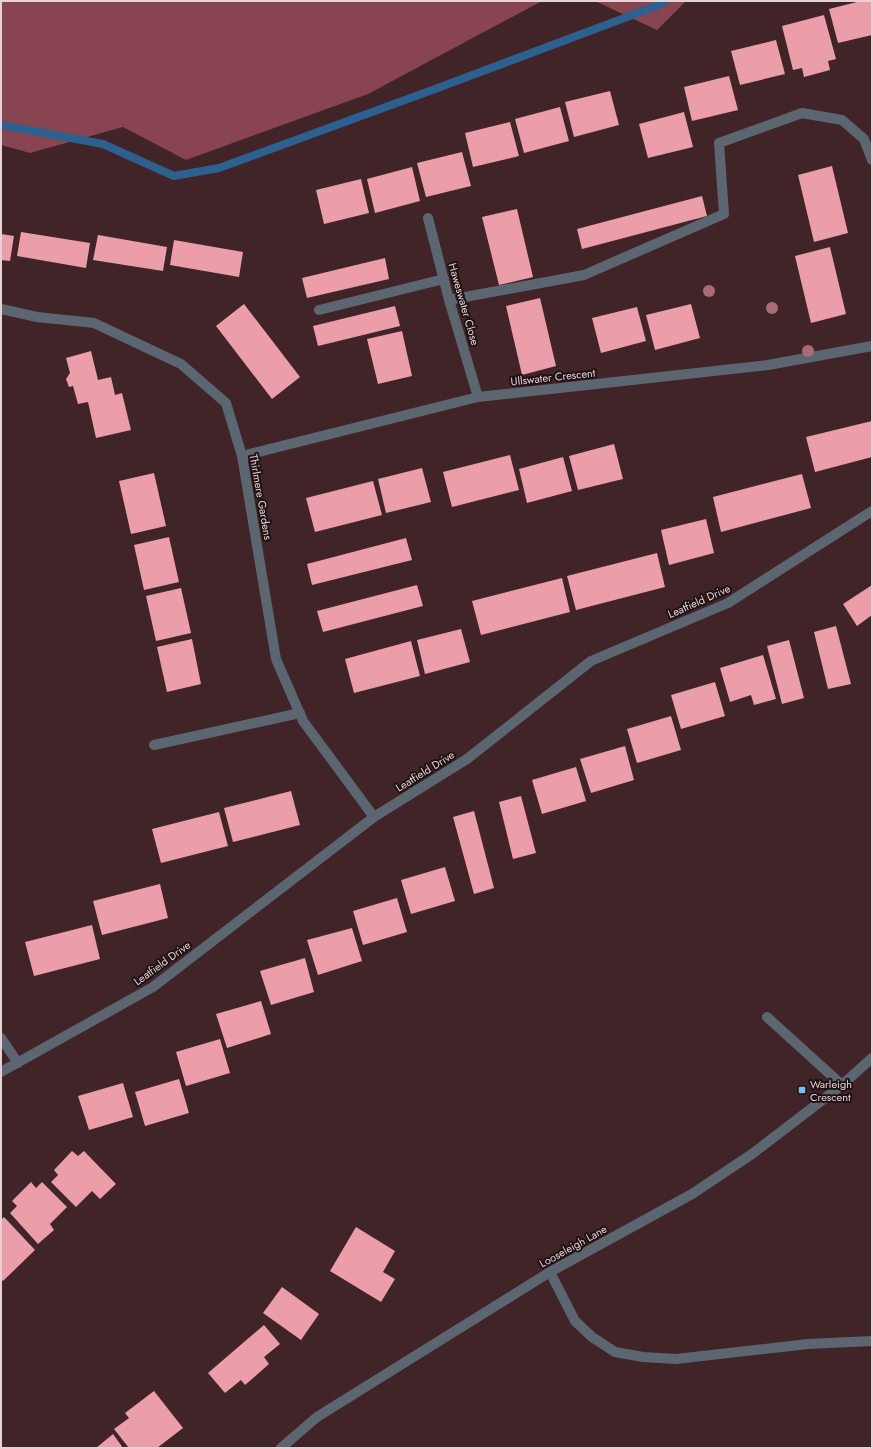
<svg xmlns="http://www.w3.org/2000/svg" width="873" height="1449" viewBox="0 0 873 1449" font-family="Jost,sans-serif">
<style>
.forest{fill:#884450}
.lines{fill:none;stroke-linecap:round;stroke-linejoin:round}
.stream{stroke:#2c608f;stroke-width:8}
.building{fill:#eb9ea9}
.minor{stroke:#5c6670;stroke-width:10}
.tree{fill:#a76c74}
.poi-dot{fill:#7ebdf9;stroke:#1f1214;stroke-width:1.5}
.labels{text-anchor:middle;dominant-baseline:central;stroke-width:4;stroke-linejoin:round;paint-order:stroke}
.street-label{font-size:11px;fill:#e6d2d4;stroke:#1f1214}
.poi-label{font-size:11px;fill:#e6d2d4;stroke:#1f1214;text-anchor:start}
</style>
<rect width="100%" height="100%" fill="#412428"/>
<!-- forest -->
<path class="forest" d="M1 1H542L368 94 186 160 123 127 30 153 1 145Z
M595 1H686L657 30Z"/>
<g class="lines">
<!-- stream -->
<path class="stream" d="M1 125 103 144 174 176 219 168 435 89 659 5 665 1"/>
</g>
<!-- building -->
<path class="building" d="M861 1H872V35L838 43 829 9Z
M824 15 836 59 828 61 830 70 804 77 802 68 793 70 782 26Z
M776 40 785 74 740 85 731 51Z
M729 76 738 110 692 121 684 87Z
M610 91 619 125 574 137 565 102Z
M560 107 569 141 524 153 515 119Z
M684 112 693 147 648 158 639 124Z
M510 122 519 156 473 167 465 133Z
M462 152 471 186 426 197 417 163Z
M832 166 848 233 814 242 798 175Z
M412 167 420 201 375 213 367 179Z
M361 179 369 213 324 224 316 190Z
M702 196 707 216 582 249 577 229Z
M517 209 533 277 499 285 482 217Z
M21 232 90 243 86 268 17 256Z
M1 234 14 236 10 261 1 260Z
M98 235 167 247 163 271 93 260Z
M174 240 243 252 239 277 170 265Z
M830 247 846 314 811 323 795 256Z
M385 258 389 279 307 298 302 278Z
M540 298 556 366 522 375 506 306Z
M244 304 300 377 272 399 216 326Z
M691 304 700 338 655 350 646 315Z
M395 306 400 326 318 346 313 326Z
M637 307 646 341 601 353 592 318Z
M402 331 412 376 378 384 367 339Z
M91 351 98 380 111 377 115 395 122 393 131 430 96 438 88 402 78 404 73 386 69 387 66 379 70 373 66 358Z
M872 421V457L815 472 806 437Z
M614 444 623 479 578 490 569 456Z
M510 455 519 490 452 507 443 472Z
M563 457 572 491 527 503 519 469Z
M422 468 431 502 386 513 378 479Z
M154 473 166 526 131 534 119 481Z
M802 474 811 508 721 532 713 497Z
M373 481 382 515 315 532 306 498Z
M706 519 714 553 669 565 661 530Z
M169 537 179 582 144 590 134 545Z
M406 538 412 560 312 585 307 564Z
M657 553 665 587 576 610 567 576Z
M562 578 570 612 481 635 472 601Z
M417 585 423 606 323 632 317 611Z
M872 585V615L857 626 843 604Z
M181 588 191 633 156 641 146 596Z
M836 626 851 684 828 689 814 632Z
M461 629 470 662 425 674 417 640Z
M192 639 201 684 167 692 157 647Z
M789 640 804 698 782 704 767 646Z
M411 641 420 676 354 693 345 659Z
M763 655 776 699 754 705 751 695 730 702 720 668Z
M715 682 725 716 681 729 671 695Z
M671 716 681 750 637 763 627 729Z
M625 746 634 780 591 793 580 759Z
M576 767 586 801 542 814 532 780Z
M291 791 300 825 233 842 224 808Z
M521 796 536 853 513 859 499 802Z
M474 811 494 888 474 894 453 817Z
M219 812 228 846 161 863 152 829Z
M445 867 455 901 411 914 401 880Z
M160 884 168 918 102 935 93 901Z
M397 898 407 932 363 945 353 911Z
M92 925 100 959 34 976 25 942Z
M352 928 362 961 318 975 307 940Z
M305 958 314 992 271 1005 260 971Z
M261 1001 271 1034 227 1048 216 1014Z
M220 1039 230 1073 186 1086 176 1052Z
M179 1079 189 1113 145 1126 135 1092Z
M123 1083 133 1117 89 1130 78 1096Z
M72 1151 78 1156 84 1151 116 1184 100 1199 92 1191 76 1207 51 1182 58 1175 54 1170Z
M31 1182 36 1188 42 1182 67 1207 50 1224 54 1230 38 1244 10 1213 17 1206 12 1201Z
M4 1217 35 1250 3 1281 1 1279V1220Z
M356 1227 395 1251 383 1272 395 1279 381 1302 330 1271Z
M282 1287 319 1314 301 1340 263 1313Z
M264 1325 280 1344 264 1357 269 1364 245 1385 241 1380 225 1393 208 1373Z
M154 1391 183 1428 157 1448H129L114 1429 129 1418 125 1413Z
M113 1434 123 1448H96Z"/>
<g class="lines">
<!-- minor -->
<path class="minor" d="M428 218 449 300 478 397
M449 300 584 275 724 214 719 143 802 113 842 120 864 139 872 160
M1 309 37 317 94 323 181 364 226 403 242 456 276 659 303 721 374 817
M319 310 444 279
M242 456 478 397 768 365 872 346
M154 745 300 713
M767 1017 842 1085
M1 1038 18 1063
M1 1072 153 987 374 817 467 759 591 661 728 603 872 511
M550 1272 575 1321 592 1337 615 1352 643 1357 676 1359 808 1344 872 1341
M281 1448 317 1417 550 1272 692 1194 752 1154 842 1085 872 1058"/>
</g>
<!-- trees -->
<g class="tree">
<circle cx="709" cy="291" r="6"/>
<circle cx="772" cy="308" r="6"/>
<circle cx="808" cy="351" r="6"/>
</g>
<!-- markers -->
<rect class="poi-dot" x="798" y="1086" width="8" height="8" rx="2"/>
<g class="labels">
<!-- street labels -->
<g class="street-label">
<text transform="translate(464 304) rotate(74)">Haweswater Close</text>
<text transform="translate(553 377) rotate(-6)">Ullswater Crescent</text>
<text transform="translate(261 497) rotate(80)">Thirlmere Gardens</text>
<text transform="translate(699 601) rotate(-24)">Leatfield Drive</text>
<text transform="translate(425 771) rotate(-32)">Leatfield Drive</text>
<text transform="translate(162 963) rotate(-36)">Leatfield Drive</text>
<text transform="translate(573 1246) rotate(-29)">Looseleigh Lane</text>
</g>
<!-- poi labels -->
<g class="poi-label">
<text x="810" y="1084">Warleigh<tspan x="810" dy="13">Crescent</tspan></text>
</g>
</g>
<!-- border -->
<rect width="873" height="1449" fill="none" stroke="#e6d2d4" stroke-width="4"/>
</svg>
